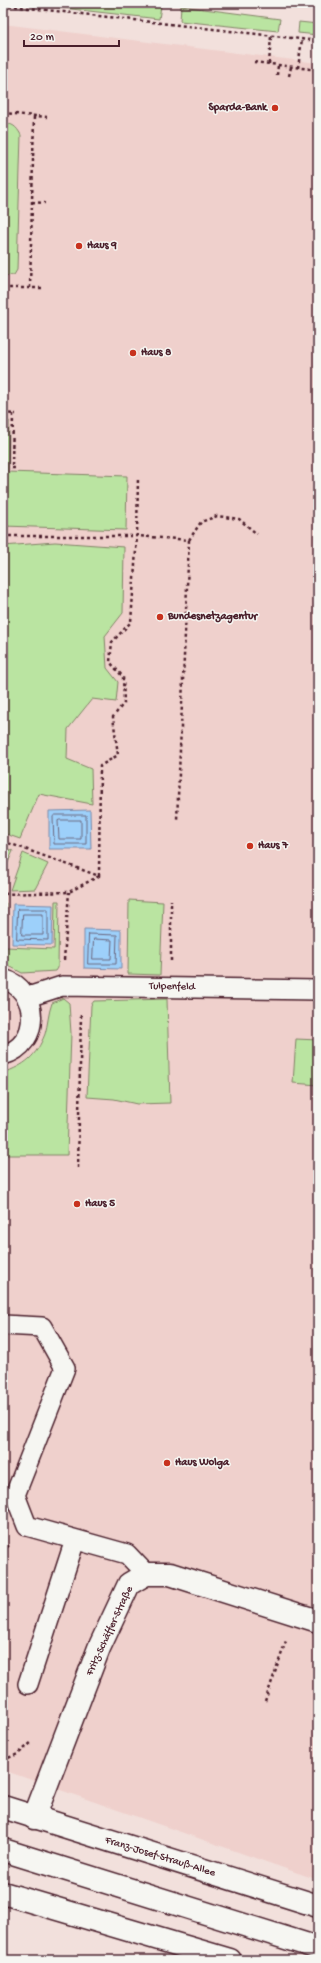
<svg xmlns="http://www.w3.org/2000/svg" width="321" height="1963" viewBox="0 0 321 1963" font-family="'Gochi Hand',sans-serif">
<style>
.built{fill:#efd0cc}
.green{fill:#bae4a1;stroke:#828266}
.water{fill:#9dd0fa;stroke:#7c89a7}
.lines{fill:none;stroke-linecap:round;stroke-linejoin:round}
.shore{stroke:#6b667e;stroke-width:1}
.service-casing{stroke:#4a1f2b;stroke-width:22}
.minor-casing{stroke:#4a1f2b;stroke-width:25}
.tertiary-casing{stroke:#4a1f2b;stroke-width:25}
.secondary-casing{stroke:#4a1f2b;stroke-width:25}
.path{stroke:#4a1f2b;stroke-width:2.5;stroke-dasharray:3 3;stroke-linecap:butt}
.service{stroke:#f6f6f2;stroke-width:19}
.minor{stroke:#f6f6f2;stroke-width:22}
.tertiary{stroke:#f6f6f2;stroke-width:22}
.secondary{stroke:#f6f6f2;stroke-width:22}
.poi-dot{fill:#c8321e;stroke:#f6f6f2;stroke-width:1.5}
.labels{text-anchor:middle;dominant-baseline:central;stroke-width:3;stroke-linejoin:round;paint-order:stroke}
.poi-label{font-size:11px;font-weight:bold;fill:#4a1f2b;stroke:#f6f6f2;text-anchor:start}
.street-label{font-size:11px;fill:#4a1f2b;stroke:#f6f6f2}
</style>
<rect width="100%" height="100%" fill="#f2e0dc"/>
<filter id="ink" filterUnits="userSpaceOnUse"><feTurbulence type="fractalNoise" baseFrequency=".025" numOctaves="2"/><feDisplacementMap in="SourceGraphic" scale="8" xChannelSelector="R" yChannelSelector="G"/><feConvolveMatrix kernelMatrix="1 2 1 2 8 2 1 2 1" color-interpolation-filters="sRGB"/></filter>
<g filter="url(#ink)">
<!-- built -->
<path class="built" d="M3 24 318 63V1880L3 1770Z"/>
<!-- green -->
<path class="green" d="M19 3H138L161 6 159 19Z
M181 6 280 19 278 31 180 21Z
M299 22 318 24V35L298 33Z
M3 123C13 124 16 126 21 135L17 270 14 275 3 276Z
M3 303 7 304 3 404Z
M3 421H9L8 472 127 476 126 530 3 526Z
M55 542 124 547 123 613 105 636 107 668 118 682 116 702 92 699 68 729 67 759 91 769 92 804 39 794 20 839 3 833V546Z
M3 848 13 851 3 874Z
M23 853 48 864 35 889 10 890Z
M129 900 163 902 160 975 128 974Z
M55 901H59L58 968 56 971 22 973 9 966H3V902L6 903V947L54 949Z
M63 998 69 1003 71 1033 67 1155H3V1073C25 1065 36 1057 45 1034 48 1024 48 1014 52 1003Z
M167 999 170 1103 137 1104 114 1099 87 1097 91 1005 94 1001Z
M296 1039 318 1040V1085L293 1083Z"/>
<!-- water -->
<path class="water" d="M90 810 91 849H49V811Z
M13 904 53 905 52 945 12 944Z
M84 929 121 930V969L84 968Z"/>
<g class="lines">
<!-- shore -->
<path class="shore" d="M55 815H86V844H54L53 817Z
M60 820H81V839H59L58 821Z
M18 909H48V940L17 939Z
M23 914H43V935H22Z
M89 934 117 935 116 964H88Z
M94 939 112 940 111 959H93Z"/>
<defs>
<path id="service" d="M3 979C40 989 42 1045 3 1055
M28 997 62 986 318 990
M3 1325 42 1327 65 1368 15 1495 27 1526 127 1554 146 1574
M28 1684 75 1540"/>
<path id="minor" d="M34 1818 99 1648 129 1584 146 1574H170L318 1621"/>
<path id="tertiary" d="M3 1850 318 1948"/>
<path id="secondary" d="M3 1807 318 1906
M3 1893 230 1960"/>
</defs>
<!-- service casing -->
<use href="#service" class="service-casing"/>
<!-- minor casing -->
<use href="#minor" class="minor-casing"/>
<!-- tertiary casing -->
<use href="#tertiary" class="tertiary-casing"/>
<!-- secondary casing -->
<use href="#secondary" class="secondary-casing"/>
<!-- path -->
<path class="path" d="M3 5 318 41
M254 62 318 70
M269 64 271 36
M298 68 302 39
M277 75 278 65
M289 76 291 67
M3 113 47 117
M32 202 45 203
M3 288H42
M30 288 34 116
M3 413 16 414
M13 414 12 468H15
M3 536H137L189 540 177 820
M189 540 201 522 217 516 239 519 257 534
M3 841 99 876 69 892 3 894
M99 876 100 766 118 755 113 717 124 703 123 677 110 662 112 642 131 622 137 536 138 477
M64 960 69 892
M171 961V900
M78 1168 81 1013
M3 1552 10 1544
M265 1701 286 1641
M3 1760 18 1754 32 1742"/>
<!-- service -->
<use href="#service" class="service"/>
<!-- minor -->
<use href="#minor" class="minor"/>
<!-- tertiary -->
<use href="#tertiary" class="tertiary"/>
<!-- secondary -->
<use href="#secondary" class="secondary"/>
</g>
</g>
<!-- markers -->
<g class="poi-dot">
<circle cx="275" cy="108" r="4"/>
<circle cx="79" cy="246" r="4"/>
<circle cx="133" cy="353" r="4"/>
<circle cx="160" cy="617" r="4"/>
<circle cx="250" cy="846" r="4"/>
<circle cx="77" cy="1204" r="4"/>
<circle cx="167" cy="1463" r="4"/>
</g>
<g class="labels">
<!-- poi labels -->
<g class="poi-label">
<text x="267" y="108" text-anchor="end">Sparda-Bank</text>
<text x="87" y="246">Haus 9</text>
<text x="141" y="353">Haus 8</text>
<text x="168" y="617">Bundesnetzagentur</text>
<text x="258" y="846">Haus 7</text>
<text x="85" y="1204">Haus 5</text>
<text x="175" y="1463">Haus Wolga</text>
</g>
<!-- street labels -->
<g class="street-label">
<text transform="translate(172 987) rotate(1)">Tulpenfeld</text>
<text transform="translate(110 1631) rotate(-65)">Fritz-Schäffer-Straße</text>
<text transform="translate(160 1857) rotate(17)">Franz-Josef-Strauß-Allee</text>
</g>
</g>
<!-- margin -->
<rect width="321" height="1963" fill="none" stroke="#f6f6f2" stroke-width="16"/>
<rect x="8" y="8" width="305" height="1947" fill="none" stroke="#4a1f2b" stroke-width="1.5" filter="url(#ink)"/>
<!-- scale -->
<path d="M24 40v6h95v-6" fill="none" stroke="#4a1f2b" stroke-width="2"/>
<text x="30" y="40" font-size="12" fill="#4a1f2b" stroke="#f6f6f2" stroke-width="3" paint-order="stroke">20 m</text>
</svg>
